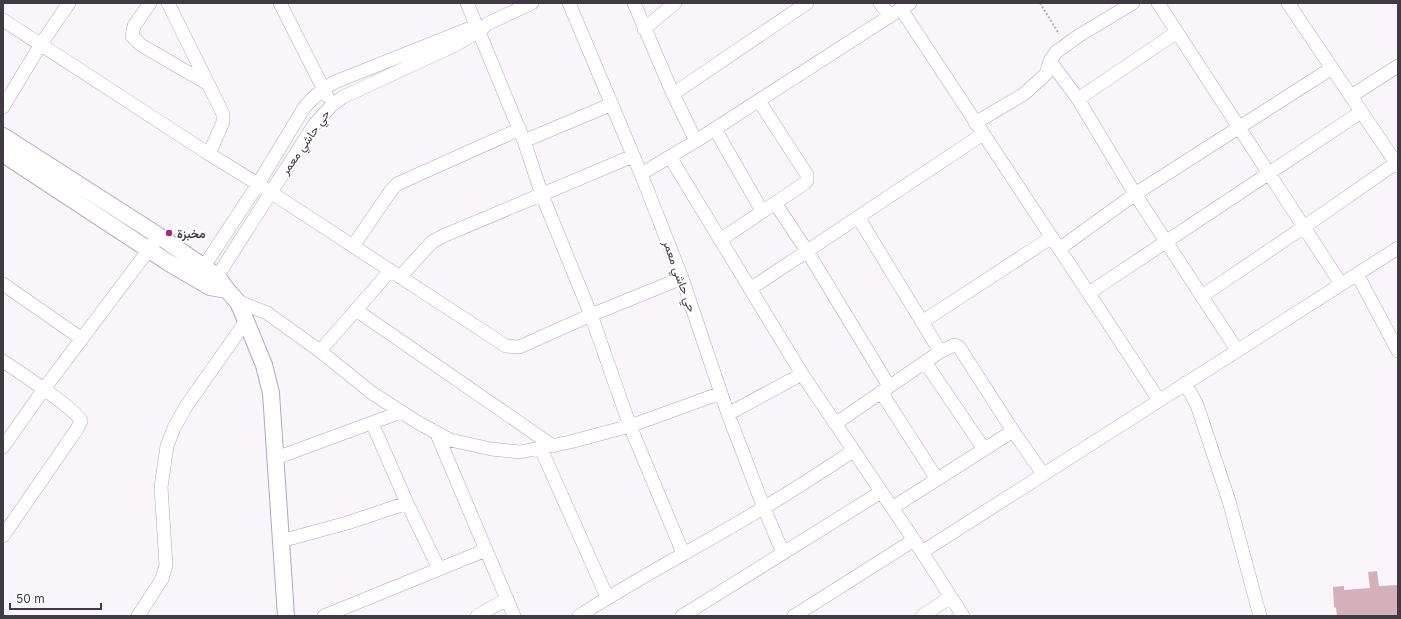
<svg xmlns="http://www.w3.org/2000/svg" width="1401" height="619" viewBox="0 0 1401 619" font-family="Inter,Vazirmatn,sans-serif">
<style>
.building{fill:#d5b0bb}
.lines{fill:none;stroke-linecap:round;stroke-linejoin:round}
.minor-casing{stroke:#b6a5c1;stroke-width:14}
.tertiary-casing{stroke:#b6a5c1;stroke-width:18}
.path{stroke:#b6b1b9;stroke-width:2;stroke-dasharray:2 2;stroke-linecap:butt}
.minor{stroke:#fff;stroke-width:13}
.tertiary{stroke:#fff;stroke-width:16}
.poi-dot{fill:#a32a80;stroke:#fff;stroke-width:1.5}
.labels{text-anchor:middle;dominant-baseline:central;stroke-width:4;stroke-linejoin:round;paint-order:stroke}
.street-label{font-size:12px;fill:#413a45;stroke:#fff}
.poi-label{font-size:12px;font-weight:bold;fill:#413a45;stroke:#fff;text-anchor:start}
</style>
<rect width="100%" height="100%" fill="#f9f5fb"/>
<!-- building -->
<path class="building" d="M1377 571 1379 586 1398 585V616H1337L1336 608 1334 607 1333 587 1344 586V590L1370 588 1368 572Z"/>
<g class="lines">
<defs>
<path id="minor" d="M150 3 134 26 132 36 141 45 208 84
M168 3 223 114V122L209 154 258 184 506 346 519 347 526 344 591 315 682 278
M280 3 327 96
M467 3 524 141 542 195 591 315 630 426 683 553
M569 3 641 174 682 278 728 414 764 508 783 553
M634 3 673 94 696 141
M880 3 890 16
M1158 3 1341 284
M1288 3 1398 166
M901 9 1159 400
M3 20 209 154
M644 29 675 3
M1177 32 1078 99 1135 194 1332 68
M1050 61 1078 99
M673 94 807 3
M1351 96 1398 66
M3 107 41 44 69 3
M975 123 1024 94 1046 74 1050 61 1056 52 1080 35 1133 3
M715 129 762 211
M524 141 612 104
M670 157 802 374 922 552
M641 174 696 141 910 3
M775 203 807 251 889 386
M858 217 938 348 942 351 954 345 959 347 1013 431 1043 474
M720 240 805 183 807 180V175L759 101
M353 246 390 192 397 184 520 129
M1059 249 1135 194 1237 350
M199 274 258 184 304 108C313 97 322 89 335 82L473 27
M1357 274 1398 351
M400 277 432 242 443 236 633 156
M213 283 314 125 332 105 343 97 453 46 480 31 487 24 532 3
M3 284 82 339
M750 289 983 134
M1089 293 1361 112
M1202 296 1304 227 1396 163
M237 301 267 313 320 351 372 393 417 422 450 440 491 449 520 452 570 442 630 426 721 393
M356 310 553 446
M922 322 1052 237
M320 351 390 271
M3 361C17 371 75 408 81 421L77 429 3 536
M925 362 984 449
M1185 383 1197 405 1229 501 1260 616
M881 392 937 479
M728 414 802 374
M372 423 407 503
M835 424 941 351
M436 432 514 616
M3 447 44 389 159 236
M541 449 607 597
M276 458 401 412
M892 508 1013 431
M281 541 347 523 407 503 439 569
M138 616 162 579 166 565 161 487 167 446 174 428 185 408 246 321
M324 616 486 550
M477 616 507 599
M579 616C639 577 702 545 763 508 794 490 824 470 853 451
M682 616 881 492
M794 616 914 540
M922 616 951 597
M963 616 922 552 1398 248"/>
<path id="tertiary" d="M3 136 159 236 217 276 227 290 237 301 241 309 264 365 271 393 286 616
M3 154 169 263 210 287 227 290"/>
</defs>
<!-- minor casing -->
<use href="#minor" class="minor-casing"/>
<!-- tertiary casing -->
<use href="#tertiary" class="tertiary-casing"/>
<!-- path -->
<path class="path" d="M1040 3 1059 34"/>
<!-- minor -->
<use href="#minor" class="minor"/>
<!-- tertiary -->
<use href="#tertiary" class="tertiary"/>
</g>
<!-- markers -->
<circle class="poi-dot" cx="169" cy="233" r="4"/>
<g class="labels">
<!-- street labels -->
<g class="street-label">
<text transform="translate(305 142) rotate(-55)">حي حاشي معمر</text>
<text transform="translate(680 276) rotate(70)">حي حاشي معمر</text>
</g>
<!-- poi labels -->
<g class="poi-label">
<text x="177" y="233">مخبزة</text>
</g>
</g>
<!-- border -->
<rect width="1401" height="619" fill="none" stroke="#413a45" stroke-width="8"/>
<!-- scale -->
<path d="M10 603v6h91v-6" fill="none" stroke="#413a45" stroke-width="2"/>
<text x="16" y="603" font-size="12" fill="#413a45" stroke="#ffffff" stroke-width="3" paint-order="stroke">50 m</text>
</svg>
